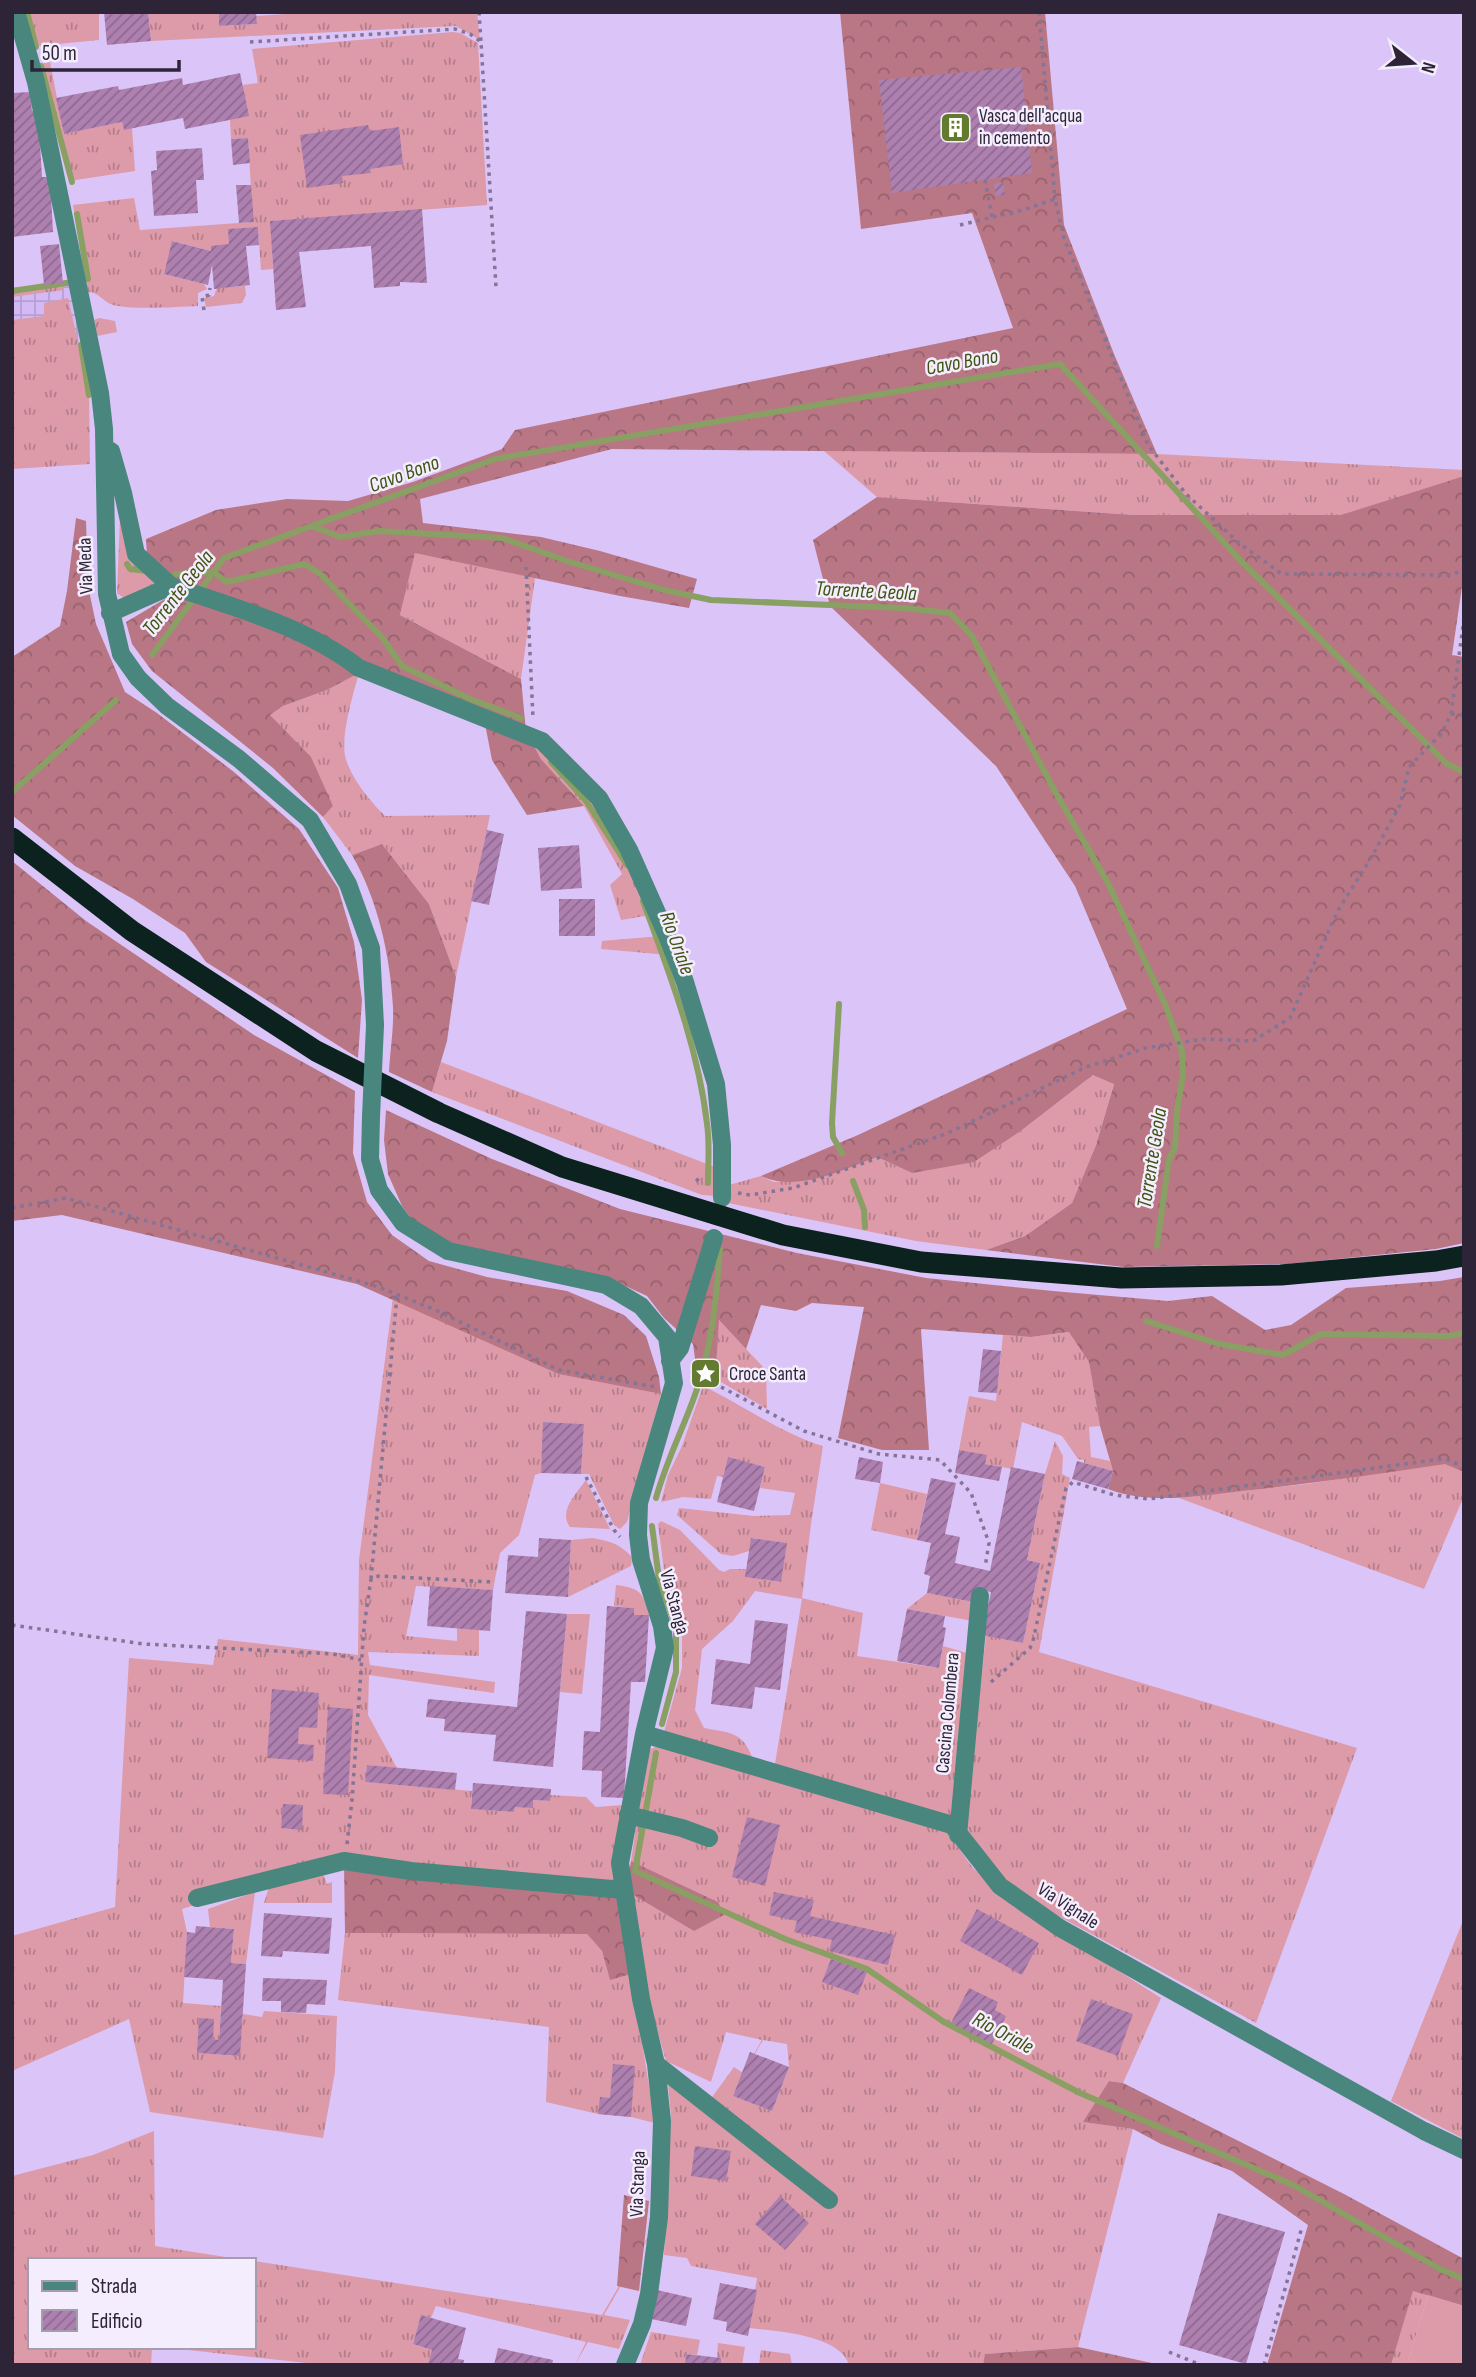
<svg xmlns="http://www.w3.org/2000/svg" width="1476" height="2377" viewBox="0 0 1476 2377" font-family="'Sofia Sans Condensed',sans-serif">
<style>
.industrial{fill:url(#industrial-grid)}
.grass{fill:url(#grass-tufts);fill-rule:evenodd}
.forest{fill:url(#forest-crowns)}
.park{fill:#dd9aa8}
.lines{fill:none;stroke-linecap:round;stroke-linejoin:round}
.stream{stroke:#899f63;stroke-width:6}
.building{fill:url(#building-hatch)}
.path{stroke:#847497;stroke-width:3.5;stroke-dasharray:3.5 5;stroke-linecap:butt}
.minor{stroke:#48867e;stroke-width:18}
.highway{stroke:#0b221f;stroke-width:21}
.minor-bridge{stroke:#48867e;stroke-width:18}
.labels{text-anchor:middle;dominant-baseline:central;stroke-width:5;stroke-linejoin:round;paint-order:stroke}
.poi-label{font-size:19px;fill:#2d2437;stroke:#f4edfd;text-anchor:start}
.street-label{font-size:19px;fill:#2d2437;stroke:#f4edfd}
.water-label{font-size:21px;font-style:italic;fill:#405412;stroke:#f4edfd}
</style>
<defs>
<pattern id="industrial-grid" width="8" height="8" patternUnits="userSpaceOnUse" patternTransform="scale(1.75)"><rect width="8" height="8" fill="#d4baf4"/><path d="M0 4h8M4 0v8" fill="none" stroke="#b6a0d2"/></pattern>
<pattern id="grass-tufts" width="24" height="20" patternUnits="userSpaceOnUse" patternTransform="scale(1.75)"><rect width="24" height="20" fill="#dd9aa8"/><path d="M3 7l-1-3M5 7V3M7 7l1-3M15 17l-1-3M17 17v-4M19 17l1-3" fill="none" stroke="#b47d8a"/></pattern>
<pattern id="forest-crowns" width="20" height="18" patternUnits="userSpaceOnUse" patternTransform="scale(1.75)"><rect width="20" height="18" fill="#b97685"/><path d="M2 6a3 3 0 1 1 6 0M12 15a3 3 0 1 1 6 0" fill="none" stroke="#97616e"/></pattern>
<pattern id="building-hatch" width="6" height="6" patternUnits="userSpaceOnUse" patternTransform="scale(1.75)"><rect width="6" height="6" fill="#ae80b0"/><path d="M-1 1l2-2M0 6l6-6M5 7l2-2" fill="none" stroke="#8e6990"/></pattern>
</defs>
<rect width="100%" height="100%" fill="#dbc4f7"/>
<!-- industrial -->
<path class="industrial" d="M72 284 82 361 12 374V290Z"/>
<!-- grass -->
<path class="grass" d="M28 12H99V40L37 46Z
M148 12H219L220 26 257 24 256 16 314 12H477L480 40 456 26 151 41Z
M453 32 460 33 478 43 487 205 271 221 273 269 261 270 258 228 229 244 211 251 173 241 164 274 204 284 207 289 198 293V306C177 307 132 310 113 305 103 302 99 292 88 292L73 205 134 198 140 230 253 222 248 138 231 139 230 120 243 85 258 83 252 49Z
M50 62 64 134 122 122 124 130 132 128 135 171 69 181 43 76 41 64Z
M63 283 64 290 12 297V288Z
M245 286 246 295 242 303 206 307 204 298 214 296 217 288Z
M68 298 89 390 90 464 12 469V320L44 316V303Z
M99 318 115 321 117 332 97 336 94 320Z
M824 451 1157 454 1464 470V476L1342 515H1133L877 497Z
M120 519 162 580 125 599 117 593Z
M415 552 535 578 521 679 400 615Z
M359 673C353 694 341 735 345 756 350 777 370 801 385 816L490 815 456 977 429 904 382 844 352 855 323 817 333 806 269 715 283 706 327 690Z
M526 731 590 801 613 833 651 915 621 920 610 885 622 874 584 806 541 759Z
M661 936 669 955 601 949 602 941Z
M441 1062 715 1167 717 1196 702 1195 432 1092Z
M1093 1075 1114 1083 1096 1145 1072 1203 1025 1236 986 1250 916 1241 728 1203 729 1185 761 1176 774 1182 818 1178 877 1157 912 1173 1022 1130Z
M393 1298 558 1374 661 1394 627 1522 620 1529 614 1525 589 1474H581L584 1424 544 1422 541 1473 535 1475 519 1535 500 1553 493 1590 416 1586 406 1636 457 1641V1628L479 1630V1656L368 1652 370 1665 495 1682 494 1693 369 1675 368 1715 397 1768 367 1765 365 1782 472 1791 471 1809 514 1812 515 1807 533 1800 549 1801 550 1795 586 1797 596 1807 623 1805 615 1887 340 1860 182 1909 187 1932 183 2003 221 2006 219 2040 213 2039 197 2053 239 2056 243 2014 262 2017 264 2011 337 2016 335 2072 323 2138 150 2112 129 2019 12 2071V1936L115 1907 129 1658 213 1665 218 1639 358 1655 359 1560Z
M718 1319 766 1370 767 1409 716 1379Z
M1070 1332 1089 1362 1100 1426 1089 1427 1091 1457 1110 1461 1113 1471 1084 1463V1460L1078 1459 1062 1436 1022 1422 1013 1469 985 1464 959 1450 969 1396 996 1401 1003 1335 1031 1337Z
M703 1386C741 1404 784 1435 823 1446L811 1524 802 1598 863 1613 857 1656 939 1668 943 1646 970 1654 955 1816 947 1819 774 1770 802 1599 755 1591 733 1621 702 1649 695 1710 704 1728C732 1733 744 1732 754 1762L663 1736 682 1668V1634L664 1585 665 1577 658 1524 661 1521 680 1530 719 1570 724 1572 730 1569H747L746 1577 780 1582 786 1543 752 1538 749 1551 733 1556 721 1554 677 1515 679 1508 754 1516 790 1515 795 1493 760 1488 765 1467 728 1458 723 1477 717 1476 711 1499 683 1497 661 1502 668 1475 682 1446Z
M1055 1441 1063 1456 1062 1474 1070 1478 1039 1652 1357 1748 1256 2023 1027 1899 1002 1877 965 1831 986 1635 1023 1643 1040 1563 1027 1560 1045 1474Z
M1445 1463 1464 1472V1496L1424 1589 1179 1498 1307 1484Z
M586 1480 610 1529 570 1527C558 1511 576 1494 586 1480Z
M880 1483 927 1494 917 1540 871 1530Z
M592 1538C610 1541 620 1544 632 1557L631 1566 568 1597 571 1540Z
M616 1585C640 1588 643 1592 649 1615H634V1608L614 1606Z
M927 1593 973 1602V1621L907 1609Z
M567 1614H590L582 1694 560 1692Z
M657 1746 946 1830 972 1867 1009 1901 1161 1998 1123 2083 1109 2081 1084 2122 1133 2129 1078 2347 986 2354 983 2365H849C840 2335 776 2331 749 2328L757 2278 691 2266 687 2258 664 2255 666 2207 604 2315 630 2320 619 2349 588 2342 575 2365 586 2342 436 2306 431 2318 421 2316 413 2344 432 2350 429 2365H325L161 2347H254V2261L602 2315 667 2204 671 2115 668 2085 707 2104 734 2067 743 2073 762 2040 726 2032 711 2082 666 2061 645 1987 632 1894 718 1902 631 1861 647 1751ZM763 2040 787 2044 789 2067 772 2111 733 2096 739 2081Z
M323 1873 327 1884 332 1882V1903H264L269 1887Z
M255 1892 246 1964 231 1963 234 1929 210 1927 208 1909Z
M1464 1918V2139L1391 2101Z
M345 1933 587 1934 602 1951 610 1979 631 1974 655 2123 631 2117 598 2114 546 2102 549 2027 338 2000Z
M154 2131 155 2246 245 2260H30V2347H152L151 2365H12V2176L93 2155Z
M1413 2290 1428 2295 1407 2365H1391Z
M651 2332 700 2340 697 2355 686 2354 685 2365H640Z
M718 2343 745 2347 742 2365H721V2358H717Z
M761 2350 790 2354 792 2365H759Z"/>
<!-- forest -->
<path class="forest" d="M840 12H1045L1064 225 1114 354 1157 454 612 449 420 499 423 523 541 537 600 551 697 579 689 608 620 596 415 553 400 615 521 679 526 731 541 759 584 806 527 815 492 760 485 724 359 673 327 690 283 706 270 715 311 757 333 806 323 817 273 768 152 671 132 644 126 622 175 593 147 556 146 539 216 510 287 499 348 501 413 482 502 449 515 430 1013 328 972 213 861 229Z
M1464 476V573L1452 655 1464 657V1243L1436 1249 1288 1264 1123 1267 986 1250 1025 1236 1072 1203 1096 1145 1114 1084 1093 1075 1022 1130 974 1162 912 1173 877 1157C842 1170 797 1193 761 1176L858 1135 1127 1009 1075 886 996 766 830 606 813 540 877 497 1133 515H1341Z
M76 518 86 521 88 586 96 624 125 692 157 713 234 772 299 829 338 888 354 942 362 1000 358 1058 206 962 185 933 133 899 75 866 12 815V657L60 626 67 591Z
M382 844 429 904 456 977 447 1041 432 1092 389 1072C390 1051 394 1028 393 1007 390 955 378 900 352 855Z
M12 861 86 921 254 1035 355 1091 353 1153 367 1202 392 1235 429 1261 487 1277 567 1291 624 1315 646 1336 659 1377 661 1394 558 1374 357 1284 62 1215 12 1221Z
M386 1110 492 1159 620 1209 797 1253 926 1278 1053 1291 1168 1301 1212 1296 1265 1330 1291 1325 1346 1288 1440 1281 1464 1277V1472L1445 1464C1378 1474 1310 1484 1242 1491 1201 1496 1147 1505 1108 1489L1113 1471 1100 1426 1089 1362 1069 1332 1031 1337 921 1329 929 1450H882L838 1438 864 1307 812 1303 796 1311 761 1305 746 1349 719 1320 716 1369 696 1366 693 1344 664 1318 647 1296 619 1283 448 1245 413 1222 402 1206 388 1174 384 1140Z
M631 1861 718 1902 724 1915 694 1931 632 1894 629 1874Z
M344 1863 615 1891 622 1916 631 1974 610 1980 602 1951 587 1934 345 1933Z
M1109 2081 1123 2083 1344 2194 1464 2259V2306L1413 2291 1391 2365H1267L1308 2225 1232 2171 1161 2144 1133 2129 1083 2122Z
M624 2195 649 2201 639 2291 617 2286Z
M1078 2347 1161 2365H983L985 2354Z"/>
<!-- park -->
<path class="park" d="M1428 2295 1464 2306V2365H1407Z"/>
<g class="lines">
<!-- stream -->
<path class="stream" d="M27 12 36 47
M41 66 72 182
M77 214 88 279
M12 291 73 282
M81 345 89 395
M312 526 340 537 379 531 502 538 567 561 664 590 711 600 903 608 950 613 972 636 1057 795 1108 883 1165 1004 1182 1051 1183 1074 1177 1111 1175 1148 1169 1159 1157 1246
M127 564 130 569 148 571
M175 574 213 572 227 582 304 564 319 573 381 636 402 666 470 699 521 718
M152 655 224 558 495 459 1060 364 1240 560 1447 764 1464 772
M551 762 586 801 627 865
M12 792 116 700
M643 901C669 973 698 1046 707 1124 710 1143 708 1163 708 1183
M839 1004 832 1123 833 1137 842 1153
M853 1181 864 1210 865 1227
M1146 1321 1219 1344 1283 1355 1321 1334 1449 1336 1464 1333
M656 1498C669 1451 694 1409 705 1361 714 1325 717 1287 720 1250
M652 1526 659 1579 676 1628V1672L662 1724
M656 1753 635 1871 785 1939 867 1969 944 2022 1080 2093 1293 2185 1440 2269 1464 2279"/>
</g>
<!-- building -->
<path class="building" d="M104 12H148L151 41 107 45Z
M219 12H256L257 24 219 26Z
M1021 67 1032 173 892 193 879 80Z
M240 73 249 116 185 129 183 118 124 130 122 122 64 134 56 98 118 86 119 90 182 78 183 85Z
M30 92 32 111 38 110 42 177H50L53 232 12 237V93Z
M368 125 370 131 399 127 403 164 370 169 371 173 342 176 343 183 307 188 300 135Z
M248 138 250 163 233 165 231 139Z
M202 148 204 180H196L198 213 154 216 151 171 157 170 156 151Z
M1003 182 1005 195 996 196 994 184Z
M236 185H251L254 222 239 223Z
M422 209 427 283 400 282V286L374 288 371 246 299 252 306 307 276 310 270 221Z
M258 227 259 245 246 246 250 285 214 289 212 265 208 285 164 274 172 241 211 251V246L229 244 228 229Z
M59 244 63 283 44 285 40 246Z
M487 830 504 834 489 905 471 901Z
M579 845 582 888 541 891 538 848Z
M559 899H595V936H559Z
M983 1349 1001 1351 997 1393 978 1392Z
M543 1422 584 1424 581 1474 541 1473Z
M959 1450 987 1455 985 1464 1002 1467 999 1481 955 1473Z
M728 1457 765 1467 754 1511 717 1502Z
M859 1457 883 1462 880 1483 855 1479Z
M1077 1461 1113 1471 1108 1489 1072 1479Z
M1011 1467 1045 1474 1027 1560 1040 1563 1023 1643 982 1635 991 1592 976 1589 973 1602 927 1593 930 1576 924 1574 931 1543 917 1540 931 1478 956 1483 945 1534 960 1537 955 1563 990 1571Z
M539 1538 571 1540 568 1597 505 1593 508 1555 538 1557Z
M751 1538 787 1543 781 1582 745 1577Z
M430 1586 493 1590 490 1631 427 1626Z
M607 1606 634 1608V1615H649L645 1682H631L624 1798 601 1797 602 1771 582 1770 584 1731 600 1732Z
M907 1609 945 1616 943 1627 946 1628 939 1668 897 1661Z
M526 1611 567 1614 553 1767 493 1761 496 1735 444 1731 445 1719 426 1717 428 1699 517 1707Z
M755 1620 788 1624 780 1690 755 1687 752 1709 711 1704 716 1659 750 1664Z
M272 1689 319 1693 317 1728 299 1727 298 1744 314 1745 313 1761 267 1758Z
M328 1707 353 1709 348 1795 323 1794Z
M367 1765 457 1773 455 1790 365 1782Z
M473 1783 551 1789 550 1801 533 1800V1808L515 1807 514 1812 471 1809Z
M283 1804 303 1805 302 1830 281 1828Z
M747 1817 780 1825 765 1886 732 1877Z
M774 1892 814 1900 810 1916 895 1935 888 1965 829 1951 832 1940 794 1932 797 1921 769 1915Z
M977 1909 1039 1943 1022 1975 960 1941Z
M264 1913 332 1918 329 1954 283 1951 282 1957 261 1956Z
M196 1926 234 1929 231 1963 246 1964 240 2056 197 2053 199 2018 214 2019 213 2039 219 2040 223 1980 184 1977 187 1932 195 1933Z
M831 1959 867 1972 858 1995 822 1982Z
M263 1978 327 1980 325 2005 307 2004 306 2013 281 2012V2001H262Z
M969 1988 998 2002 995 2010 1006 2016 992 2044 951 2023Z
M1091 1999 1133 2014 1118 2056 1076 2041Z
M750 2052 789 2067 772 2111 733 2096Z
M613 2064 635 2066 631 2117 598 2114 600 2097 610 2098Z
M695 2146 731 2151 726 2181 691 2176Z
M780 2196 809 2223 785 2250 755 2224Z
M1218 2213 1285 2232 1246 2364 1179 2345Z
M720 2283 757 2290 748 2336 726 2331 727 2322 713 2319Z
M657 2290 692 2298 686 2326 651 2319Z
M421 2315 466 2328 458 2359 464 2360 463 2365H428L432 2350 413 2344Z
M498 2348 553 2360 552 2365H494Z
M686 2354 721 2358V2365H685Z"/>
<g class="lines">
<!-- path -->
<path class="path" d="M479 12 481 42
M1039 12 1055 199
M250 42 455 29 470 34 481 42 496 287
M985 180 992 217
M960 225 1023 210 1055 199 1064 238 1148 445 1186 494 1240 544 1282 574 1451 575 1464 570
M204 310 202 297 209 295 210 288
M526 567 533 718
M1451 714 1464 715
M696 1179 703 1184
M738 1193 750 1195 793 1188 948 1133 1086 1067 1146 1048 1204 1039 1253 1041 1290 1018 1337 912 1371 858 1400 805 1409 767 1441 734 1451 714 1464 619
M12 1208 66 1198 379 1287 440 1312 559 1370 656 1387
M691 1371 804 1431 879 1454 940 1460 971 1493 989 1543 985 1567
M702 1377 706 1370
M586 1477 614 1530 620 1537
M371 1579 396 1306 395 1293
M12 1625 144 1644 333 1654 361 1660
M991 1682 1030 1648 1033 1641 1066 1488 1073 1482 1114 1495 1149 1499 1441 1459H1446L1464 1467
M347 1844 352 1800 364 1627 371 1579 379 1576 493 1582
M1169 2352 1201 2365
M1264 2365 1302 2227"/>
<!-- minor -->
<path class="minor" d="M16 12 36 82 100 393 104 429 107 594 121 654 138 678 167 706 239 759 310 820 348 884 371 948 375 1025
M111 451 123 493 136 554 171 586
M110 613 171 586C236 608 304 626 359 668L542 741 599 798 629 850 666 933 685 982 716 1084 722 1145V1198
M371 1117 370 1159 379 1190 403 1223 448 1251 606 1285 641 1306 667 1337 674 1383 639 1503 638 1535 641 1560 662 1626 665 1648 644 1734 620 1863 641 1999 656 2064 662 2121 659 2217 649 2294 642 2324 625 2365
M670 1361 680 1348 714 1238
M644 1734 952 1825 1000 1886 1060 1928 1424 2131 1464 2150
M628 1815 682 1828 709 1838
M958 1835 980 1596
M197 1898 344 1861 411 1871 623 1890
M656 2064 829 2200"/>
<!-- highway -->
<path class="highway" d="M12 838 132 931 316 1051 439 1113 562 1167 783 1235 921 1262 1121 1278 1281 1275 1436 1261 1464 1256"/>
<!-- minor-bridge -->
<path class="minor-bridge" d="M371 1117 375 1025"/>
</g>
<!-- icons -->
<defs>
<symbol id="building-square" viewBox="-11 -11 22 22"><rect x="-9" y="-9" width="18" height="18" rx="4" fill="#627b2e" stroke="#f4edfd"/><path d="M-4-6H4V6H1V3H-1V6H-4ZM-2.5-4.3h1.7v1.8h-1.7ZM.8-4.3h1.7v1.8H.8ZM-2.5-1h1.7V.8h-1.7ZM.8-1h1.7V.8H.8Z" fill="#fff"/></symbol>
<symbol id="sight-square" viewBox="-11 -11 22 22"><rect x="-9" y="-9" width="18" height="18" rx="4" fill="#627b2e" stroke="#f4edfd"/><path d="M0-6L1.8-2.2L6-1.7L2.9 1.2L3.7 5.4L0 3.3L-3.7 5.4L-2.9 1.2L-6-1.7L-1.8-2.2Z" fill="#fff"/></symbol>
</defs>
<g fill-rule="evenodd">
<use href="#building-square" x="938" y="110" width="35" height="35"/>
<use href="#sight-square" x="688" y="1356" width="35" height="35"/>
</g>
<g class="labels">
<!-- poi labels -->
<g class="poi-label">
<text x="979" y="116">Vasca dell'acqua<tspan x="979" dy="22">in cemento</tspan></text>
<text x="729" y="1374">Croce Santa</text>
</g>
<!-- street labels -->
<g class="street-label">
<text transform="translate(86 566) rotate(-92)">Via Meda</text>
<text transform="translate(674 1602) rotate(75)">Via Stanga</text>
<text transform="translate(948 1713) rotate(-85)">Cascina Colombera</text>
<text transform="translate(1068 1906) rotate(33)">Via Vignale</text>
<text transform="translate(638 2184) rotate(-88)">Via Stanga</text>
</g>
<!-- water labels -->
<g class="water-label">
<text transform="translate(962 362) rotate(-10)">Cavo Bono</text>
<text transform="translate(404 474) rotate(-20)">Cavo Bono</text>
<text transform="translate(866 591) rotate(3)">Torrente Geola</text>
<text transform="translate(178 593) rotate(-52)">Torrente Geola</text>
<text transform="translate(677 943) rotate(70)">Rio Oriale</text>
<text transform="translate(1152 1158) rotate(-81)">Torrente Geola</text>
<text transform="translate(1003 2033) rotate(28)">Rio Oriale</text>
</g>
</g>
<!-- border -->
<rect width="1476" height="2377" fill="none" stroke="#2d2437" stroke-width="28"/>
<!-- legend -->
<rect x="28" y="2258" width="228" height="91" fill="#f4edfd" stroke="#a49dae" stroke-width="2"/>
<rect x="42" y="2281" width="35" height="10" fill="#48867e" stroke="#a49dae" stroke-width="2"/>
<text x="91" y="2293" font-size="21" fill="#2d2437">Strada</text>
<rect x="42" y="2310" width="35" height="21" fill="url(#building-hatch)" stroke="#a49dae" stroke-width="2"/>
<text x="91" y="2328" font-size="21" fill="#2d2437">Edificio</text>
<!-- north arrow -->
<g transform="translate(1413 63) rotate(107)" stroke="#f4edfd" stroke-width="5" paint-order="stroke">
<path d="M0-5L12 26L0 18L-12 26Z" fill="#2d2437"/>
<text y="-10" font-size="19" font-weight="bold" text-anchor="middle" fill="#2d2437">N</text>
</g>
<!-- scale -->
<path d="M32 60v10h147v-10" fill="none" stroke="#2d2437" stroke-width="3.5"/>
<text x="42" y="60" font-size="21" fill="#2d2437" stroke="#f4edfd" stroke-width="5" paint-order="stroke">50 m</text>
</svg>
